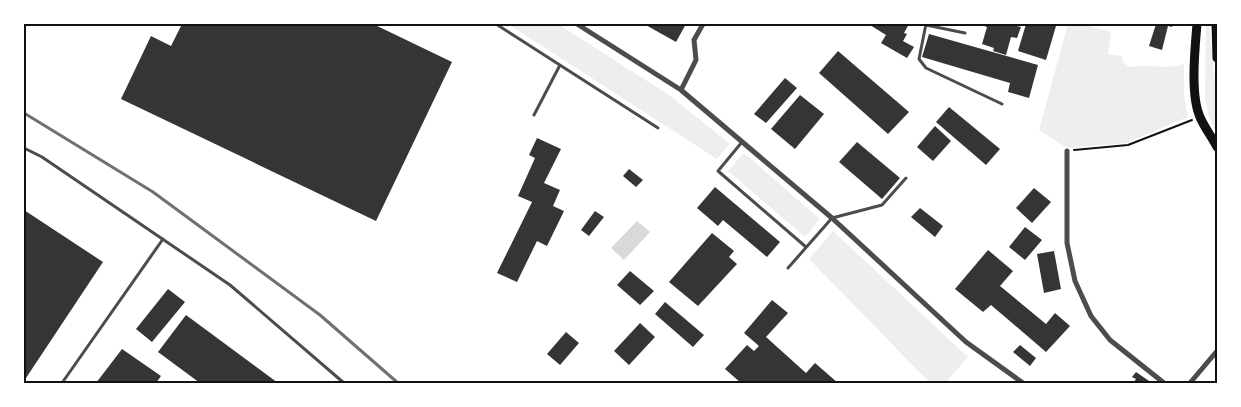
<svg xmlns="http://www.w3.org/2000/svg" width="1241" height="407" viewBox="0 0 1241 407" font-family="'Noto Sans',sans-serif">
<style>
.green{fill:#eee}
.water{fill:#d9d9d9}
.building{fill:#353535}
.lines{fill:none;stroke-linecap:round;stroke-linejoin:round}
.path{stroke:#111;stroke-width:2}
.service{stroke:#4c4c4c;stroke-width:3}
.minor{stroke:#4c4c4c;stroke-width:5}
.secondary{stroke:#111;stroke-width:9}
.rail{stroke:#707070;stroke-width:3}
.neatline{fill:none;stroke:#111;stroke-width:2}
</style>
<rect width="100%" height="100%" fill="#fff"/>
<!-- green -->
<path class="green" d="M508 24H558L669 95 730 144 717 159Z
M1068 24H1082L1111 32 1108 54 1122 56 1123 62 1129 67C1148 64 1165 70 1184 64V96L1188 117 1126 143 1067 148 1039 130Z
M1206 24H1209L1217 101V133L1209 118 1205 97Z
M744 153 820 219 805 237 728 171Z
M833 231 968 357 945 383H930L809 259Z"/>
<!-- water -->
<path class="water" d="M637 221 650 232 624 260 611 248Z"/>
<!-- building -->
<path class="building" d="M182 24H373L452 62 376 221 121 99 151 36 171 46Z
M644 24H686L676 42Z
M871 24H909L904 33 907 34 903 41 914 47 907 58 881 43 886 35 870 25Z
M979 24H1009L1021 27 1017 38 1011 37 1006 55 993 51 994 48 982 44 987 27Z
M1026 24H1049L1056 26 1046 60 1018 51Z
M1156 24H1173L1172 27 1168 26 1162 50 1149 46Z
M929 34 1038 65 1029 98 1008 92 1010 83 922 57Z
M838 51 909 112 888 134 819 73Z
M785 78 797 88 766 123 754 114Z
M800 95 824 114 795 149 771 129Z
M949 107 1000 149 986 165 936 122Z
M935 126 951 141 933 161 917 147Z
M537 138 561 149 544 183 560 190 553 206 564 211 547 246 537 241 517 282 497 273 532 202 518 196 535 158 529 155Z
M857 142 900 178 882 199 839 162Z
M629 169 643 180 636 187 623 176Z
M715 187 780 242 767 257 723 220 718 226 697 208Z
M1034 188 1051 202 1032 223 1016 208Z
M920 208 943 226 935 237 911 217Z
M24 210 103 262 24 381Z
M595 211 604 217 589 236 581 230Z
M1025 227 1042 240 1025 260 1009 247Z
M712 233 734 251 729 257 737 264 698 306 669 282Z
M988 250 1013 271 1000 286 1046 324 1055 313 1070 326 1046 352 991 305 983 312 955 289Z
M1054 251 1061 289 1044 293 1037 254Z
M630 271 654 291 640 305 617 285Z
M168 289 185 302 152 342 136 329Z
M772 300 788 313 766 337 806 373 815 363 838 383H741L725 369 747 345 754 351 759 346 744 333Z
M665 302 704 335 693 347 655 314Z
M186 315 278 383H200L158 352Z
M640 323 655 337 629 365 614 351Z
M566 332 579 343 560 365 547 354Z
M1020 345 1036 358 1030 366 1013 352Z
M122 349 161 376 156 383H96Z
M1136 372 1152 383H1135L1134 382 1136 379 1132 377Z"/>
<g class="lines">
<!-- path -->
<path class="path" d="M1074 150 1128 145 1192 120"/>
<!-- service -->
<path class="service" d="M496 24 658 128
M926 24 919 59 926 68 1002 104
M926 25 965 33
M534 115 560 65
M742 142 718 171 806 247
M24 148 42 157 230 285 344 383
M788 268 832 218 882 205 906 178
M62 383 163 239"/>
<!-- minor -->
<path class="minor" d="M577 24 681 90 832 218 966 342 1023 383
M681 90 696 60 694 40 703 24
M1067 151V243L1075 281 1091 316 1110 340 1164 383
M1190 383 1217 351"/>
<!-- secondary -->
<path class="secondary" d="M1197 24C1195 48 1190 95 1200 117 1204 127 1212 137 1217 147
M1216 24 1217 58"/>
<!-- rail -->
<path class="rail" d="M24 113 153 192 320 315 398 383"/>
</g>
<!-- border -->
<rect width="1241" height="407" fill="none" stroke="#ffffff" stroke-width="50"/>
<rect x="25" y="25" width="1191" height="357" class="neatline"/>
</svg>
